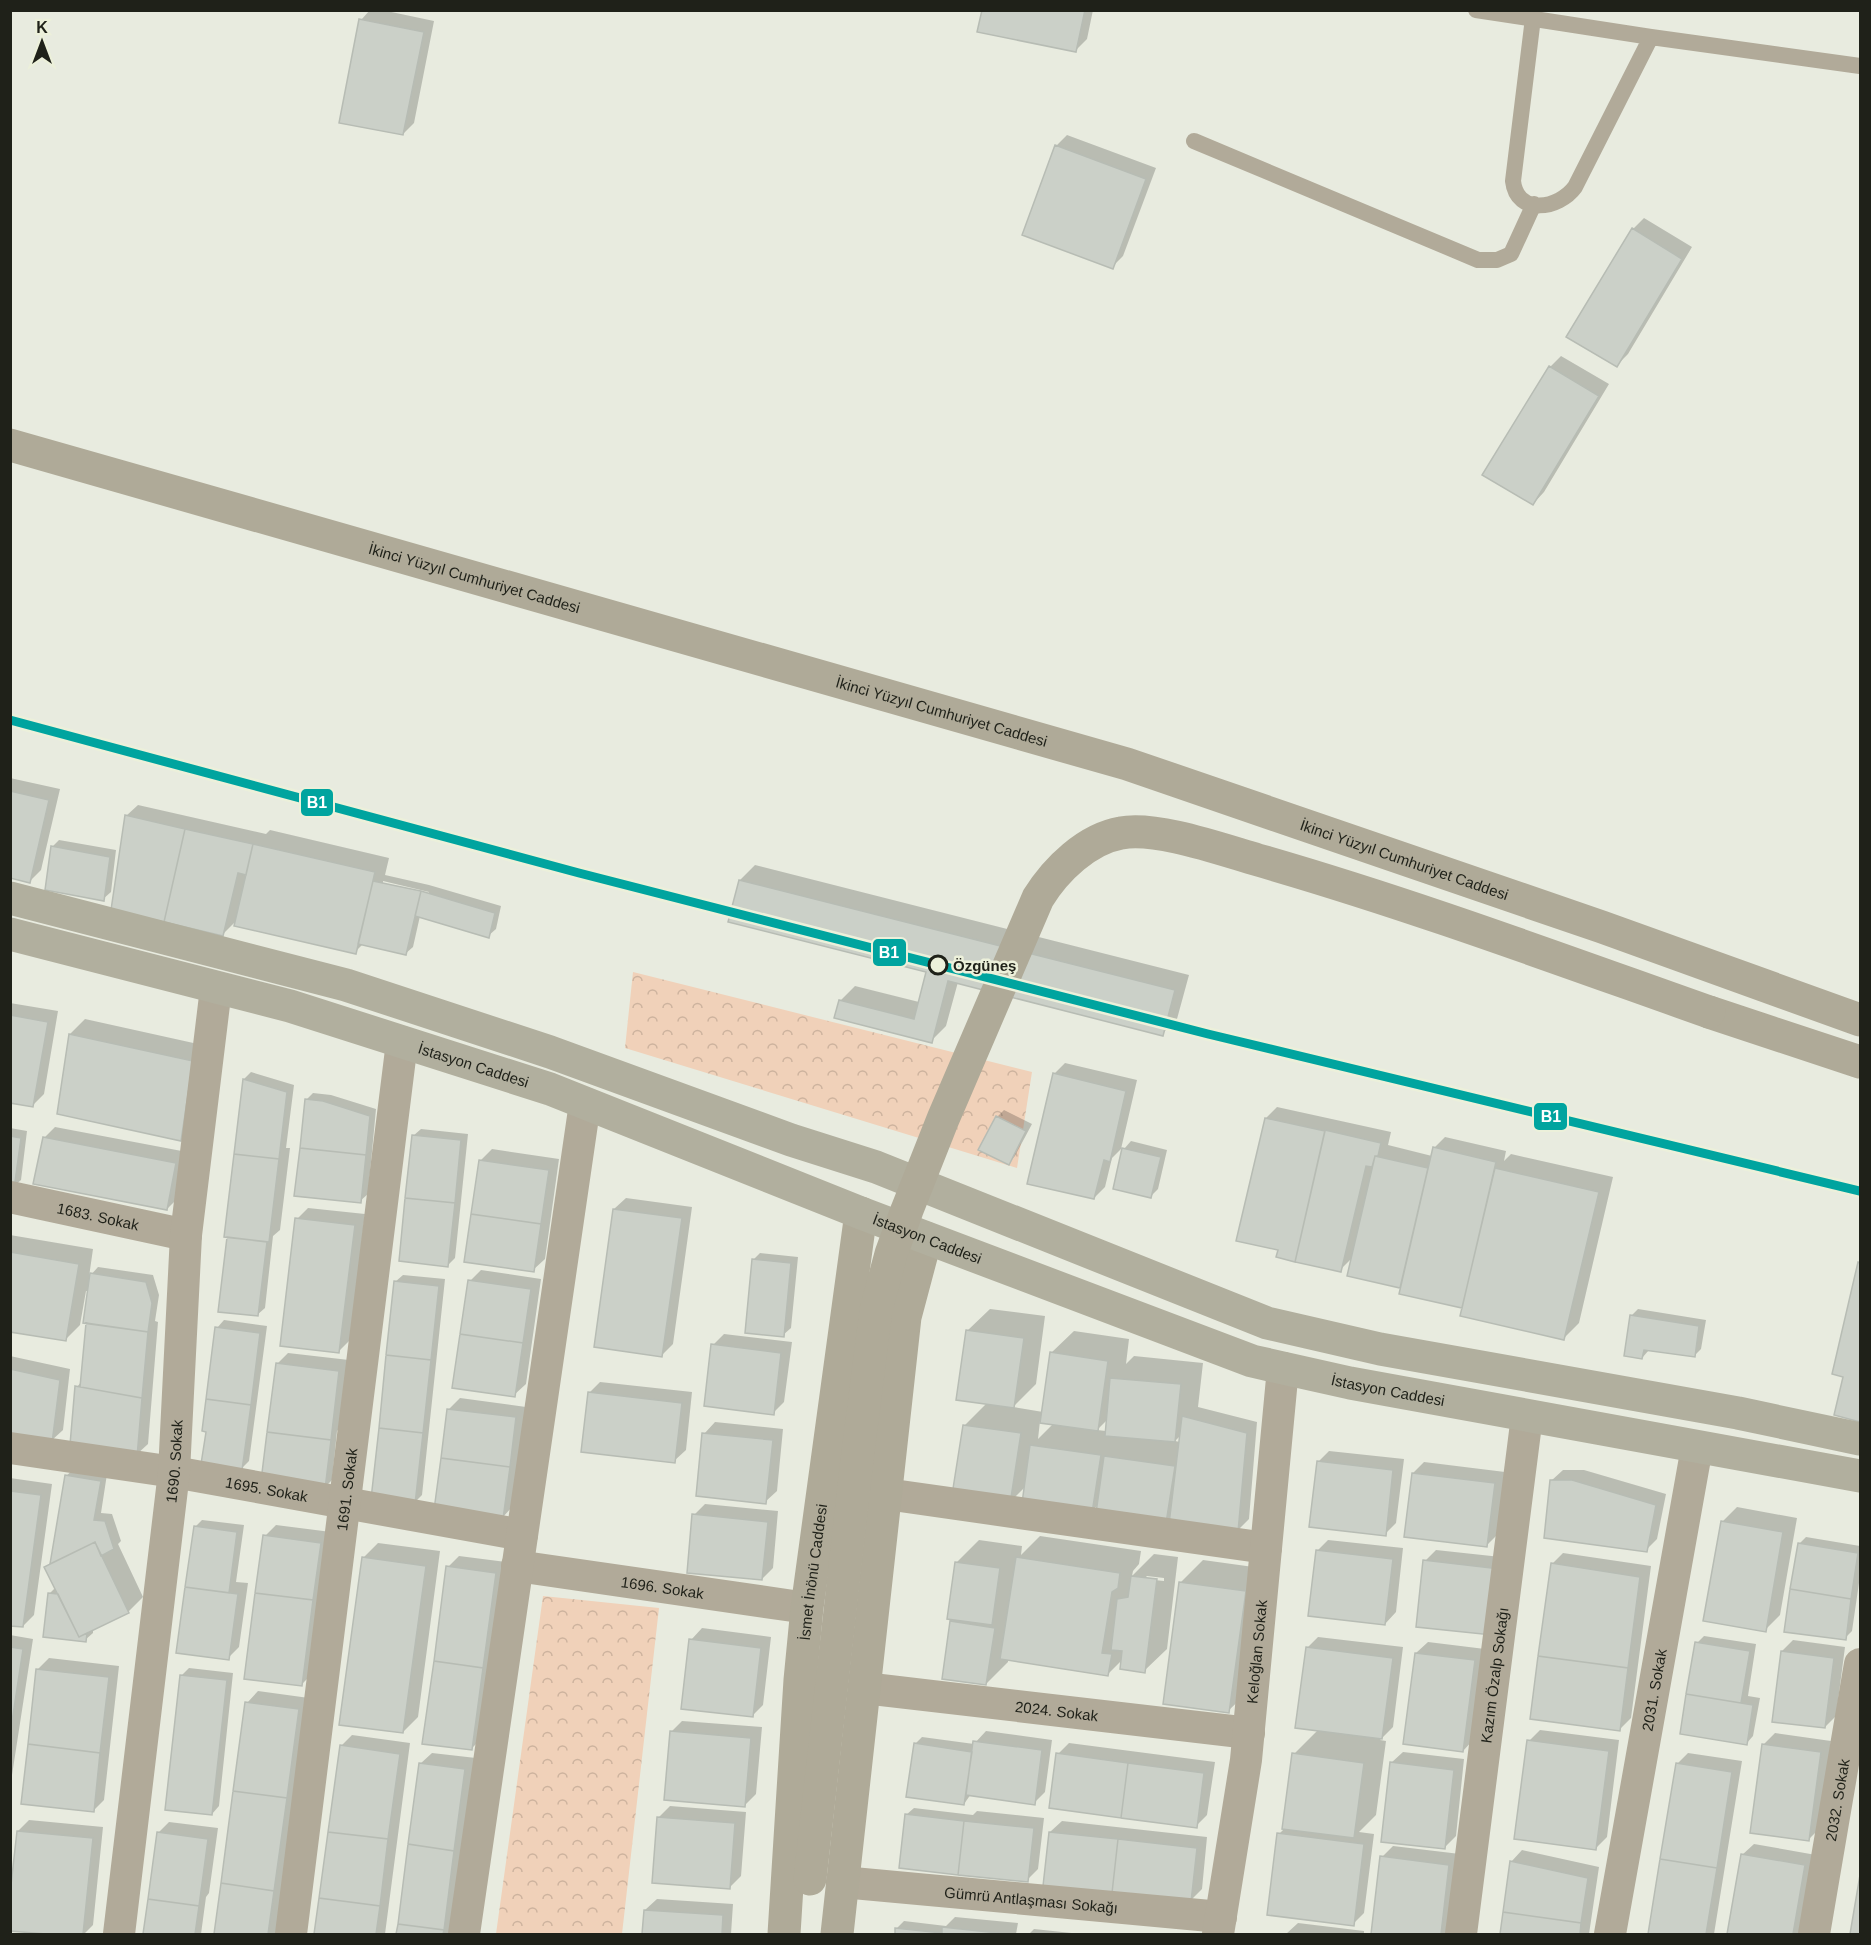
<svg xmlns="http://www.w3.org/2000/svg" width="1871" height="1945" viewBox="0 0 1871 1945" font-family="Arial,sans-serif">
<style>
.park{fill:url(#park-crowns)}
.shadow{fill:#0003;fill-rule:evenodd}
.building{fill:#cbd0c8;stroke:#b7bcb4;stroke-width:1.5}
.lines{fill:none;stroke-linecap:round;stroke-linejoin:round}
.service{stroke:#b1aa99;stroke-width:16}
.minor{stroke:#b1aa99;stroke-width:32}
.secondary{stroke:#afaa98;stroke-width:33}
.primary{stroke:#b1af9e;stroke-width:33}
.secondary-bridge{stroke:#afaa98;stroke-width:33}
.rail-1-casing{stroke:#ecf0da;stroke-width:14}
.rail-1{stroke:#00a49f;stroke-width:9}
.stop-dot{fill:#ecf0da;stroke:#1f2119;stroke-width:3}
.labels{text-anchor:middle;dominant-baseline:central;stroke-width:5;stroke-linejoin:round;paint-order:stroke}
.street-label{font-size:15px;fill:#1f2119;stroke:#ecf0da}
.stop-label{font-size:15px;font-weight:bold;fill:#1f2119;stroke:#ecf0da;text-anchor:start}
.line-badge{stroke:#ecf0da;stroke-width:2}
.badge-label{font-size:16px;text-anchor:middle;font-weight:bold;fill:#fff}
</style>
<defs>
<pattern id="park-crowns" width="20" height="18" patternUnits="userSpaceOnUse" patternTransform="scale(1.5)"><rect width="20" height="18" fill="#f0d1b9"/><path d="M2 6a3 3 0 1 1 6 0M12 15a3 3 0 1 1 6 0" fill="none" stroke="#cdb39e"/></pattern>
</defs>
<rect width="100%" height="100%" fill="#e8ebdf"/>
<!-- park -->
<path class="park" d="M633 972 1032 1072 1017 1168 625 1048Z
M543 1596 659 1608 622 1934H496Z"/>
<!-- shadow -->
<path class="shadow" d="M370 10H382L434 21 414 123 403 134 361 20Z
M983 10H1093L1087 39 1076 50Z
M1067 135 1156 168 1123 256 1112 267 1056 146Z
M1644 218 1692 247 1628 354 1617 365 1633 229Z
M1561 356 1609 384 1544 492 1533 504 1550 367Z
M10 778 60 789 41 870 30 881 10 877Z
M138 805 266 834 270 830 389 858 385 875 429 885 501 906 496 929 488 936 420 916 413 947 405 954 363 944 355 952 237 920 223 934 126 816ZM383 881 429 892 428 895 383 884Z
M59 840 116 850 111 892 103 899 52 847Z
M755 865 1189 975 1177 1019 1162 1034 958 982 946 1026 931 1041 840 1001 855 986 919 1002 927 971 740 880Z
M10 1003 58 1011 44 1094 32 1106 10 1102Z
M85 1019 207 1046 195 1125 180 1140 59 1113 70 1034Z
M1065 1063 1137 1080 1121 1149 1112 1158 1105 1187 1094 1198 1054 1074Z
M251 1072 294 1085 286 1148H290L280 1230 273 1236 265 1308 257 1315 229 1238 244 1079Z
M313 1093 331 1095 376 1109 368 1194 360 1201 306 1100Z
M1277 1107 1391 1132 1388 1145 1432 1156 1434 1148 1445 1137 1506 1151 1504 1161 1511 1154 1613 1177 1579 1323 1564 1338 1402 1287 1349 1275 1352 1258 1340 1270 1279 1249 1266 1118Z
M1004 1110 1032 1124 1015 1156 1008 1163 997 1117Z
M55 1127 187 1152 178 1198 167 1209 44 1138Z
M10 1128 27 1131 21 1180 13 1187H10Z
M421 1129 468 1134 455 1258 448 1265 413 1136Z
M1131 1141 1167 1150 1158 1189 1151 1196 1124 1149Z
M492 1149 559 1159 545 1259 533 1270 481 1160Z
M626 1198 692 1207 673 1344 662 1355 614 1209Z
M308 1208 365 1214 350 1340 339 1351 297 1219Z
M10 1235 93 1249 89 1277 98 1267 153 1275 159 1295 155 1321 158 1322 148 1444 136 1455 77 1387 82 1381 89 1291H86L80 1325 65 1340 10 1330Z
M760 1253 798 1257 791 1328 783 1335 753 1260Z
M1860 1261V1420L1836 1414 1844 1376Z
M481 1270 541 1279 526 1384 514 1395 470 1281Z
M403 1275 445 1279 422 1495 415 1502 395 1282Z
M990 1309 1045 1316 1036 1384 1013 1407 1043 1412 1051 1353 1074 1331 1129 1339 1126 1364 1134 1356 1203 1363 1198 1407 1257 1422 1249 1519 1238 1530 1172 1516 1166 1522 1099 1504 1092 1511 1026 1486 1010 1502 964 1426 987 1403 967 1331ZM1108 1419 1106 1431 1097 1430ZM1040 1421 1054 1423 1038 1439ZM1181 1435 1180 1442 1175 1441Z
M1638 1309 1706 1320 1701 1349 1694 1356 1649 1350 1642 1358 1631 1316Z
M224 1320 267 1326 249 1461 242 1468 217 1328Z
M724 1334 792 1342 784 1402 773 1413 713 1345Z
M288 1353 349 1360 341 1427 337 1431 332 1480 325 1487 277 1364Z
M10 1356 70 1369 63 1430 51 1441 10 1433Z
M600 1382 692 1392 686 1450 674 1461 589 1393Z
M460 1398 526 1407 513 1506 502 1518 449 1409Z
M715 1422 783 1429 777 1491 765 1502 704 1434Z
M1329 1451 1404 1459 1396 1523 1385 1534 1318 1462Z
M1424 1462 1505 1472 1498 1534 1487 1545 1413 1473Z
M74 1469 107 1474 101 1513 112 1514 121 1541 118 1544 143 1597 128 1612 93 1629V1633L85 1640 49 1594 56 1587 46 1567 52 1561 66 1476Z
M1563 1470H1584L1666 1494 1657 1539 1646 1550 1551 1481Z
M10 1478 52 1484 34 1615 23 1626 10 1624Z
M705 1504 778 1511 773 1568 762 1579 694 1515Z
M1737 1507 1797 1518 1780 1615 1765 1630 1722 1522Z
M202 1520 244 1525 236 1582 248 1583 239 1647 228 1658 195 1527Z
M276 1525 331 1532 312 1674 301 1685 265 1536Z
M1040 1536 1141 1551 1139 1564 1133 1571 1132 1576 1154 1554 1178 1557 1167 1649 1144 1671 1123 1659 1108 1674 1008 1659V1662L986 1684 951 1622 955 1619 957 1562 979 1540 1022 1546 1021 1555ZM1147 1576 1164 1578V1581L1144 1579Z
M1806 1537 1860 1546V1576L1852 1631 1845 1638 1799 1544Z
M1328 1540 1403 1548 1396 1612 1385 1624 1317 1551Z
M378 1543 440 1551 418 1717 403 1732 363 1558Z
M1436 1550 1510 1558 1492 1634 1425 1561Z
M1563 1553 1651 1566 1631 1718 1619 1730 1552 1564Z
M459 1556 506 1562 482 1738 471 1749 448 1567Z
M1203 1560 1268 1569 1251 1689 1228 1711 1181 1582Z
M702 1628 771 1637 763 1705 752 1716 691 1640Z
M10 1635 33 1639 10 1788Z
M1704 1636 1756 1644 1748 1696 1760 1698 1753 1736 1746 1744 1682 1733 1697 1643Z
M1318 1637 1403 1647 1393 1727 1380 1740 1386 1741 1376 1815 1359 1832 1374 1834 1364 1913 1353 1924 1279 1834 1284 1829 1294 1754 1318 1730 1307 1648Z
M1793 1640 1845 1647 1836 1716 1825 1727 1782 1651Z
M1428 1642 1485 1649 1474 1739 1463 1751 1416 1653Z
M49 1658 119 1666 104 1800 93 1811 38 1669Z
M189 1668 233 1673 219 1806 212 1814 181 1676Z
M258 1691 309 1698 277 1934H216L247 1703Z
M682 1721 762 1727 756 1794 745 1805 671 1732Z
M1540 1730 1619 1740 1607 1837 1596 1848 1529 1741Z
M986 1731 1052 1740 1045 1792 1034 1803 971 1794 964 1804 915 1744 922 1737 974 1744Z
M1775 1733 1831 1741 1820 1828 1809 1839 1763 1745Z
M352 1735 410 1743 385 1934H316L341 1746Z
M1069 1743 1215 1762 1207 1815 1196 1826 1058 1754Z
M1403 1752 1464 1759 1456 1836 1445 1847 1391 1763Z
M432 1753 476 1758 449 1934H398L420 1764Z
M1688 1753 1742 1761 1714 1934H1650L1677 1764Z
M670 1806 746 1812 741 1876 730 1887 659 1817Z
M914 1808 973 1815 977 1811 1044 1818 1038 1869 1027 1880 906 1815Z
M29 1820 103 1827 93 1925 84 1934H61L10 1930 18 1831Z
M1062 1821 1207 1837 1202 1889 1191 1900 1050 1832Z
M169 1822 218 1828 209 1893 206 1897 201 1934H144L158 1833Z
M1754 1844 1816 1855 1802 1934H1728L1742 1855Z
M1393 1846 1460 1854 1450 1934H1372L1382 1857Z
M1522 1850 1599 1867 1589 1934H1501L1511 1862Z
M1860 1883V1934H1852Z
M657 1899 733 1904 731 1934H644L645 1910Z
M955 1917 1018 1923 1016 1934H896L897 1928 904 1921 946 1926Z
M1298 1923 1364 1931V1934H1286Z
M1034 1929 1081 1934H1029Z"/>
<!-- building -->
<path class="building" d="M982 10H1085L1076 52 977 32Z
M359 19 424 32 403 135 339 123Z
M1055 145 1146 179 1113 269 1022 235Z
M1632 228 1682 259 1617 367 1566 337Z
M1549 366 1599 396 1533 505 1482 475Z
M10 791 49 800 30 883 10 878Z
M125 815 185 829 164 922 111 910Z
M185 829 253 844 246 875 238 873 223 936 164 922Z
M253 844 375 872 356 954 234 926Z
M51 846 110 857 104 901 45 890Z
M739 880 1175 990 1163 1036 948 981 932 1043 834 1018 839 1000 914 1019 926 972 728 922Z
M373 881 421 891 406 955 358 944Z
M421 891 495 913 489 938 415 916Z
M10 1015 48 1022 33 1107 10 1103Z
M69 1034 193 1061 181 1141 57 1114Z
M1053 1073 1126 1091 1110 1162 1104 1160 1094 1199 1027 1184Z
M243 1079 287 1092 279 1159 234 1154Z
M305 1099 323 1101 370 1116 366 1155 300 1148Z
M996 1116 1026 1131 1009 1165 978 1150Z
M1265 1118 1325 1131 1295 1262 1276 1257 1278 1250 1236 1241Z
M1325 1130 1381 1143 1378 1156H1375L1372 1167 1366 1166 1341 1272 1295 1262Z
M412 1135 461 1140 455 1203 405 1198Z
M10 1136 21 1138 14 1189 10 1188Z
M43 1137 176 1163 167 1210 33 1184Z
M1433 1147 1496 1162 1462 1308 1399 1294Z
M300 1148 366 1155 361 1203 294 1196Z
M1122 1148 1161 1157 1151 1198 1113 1189Z
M234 1154 279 1159 269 1242 224 1237Z
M1375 1156 1428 1168 1400 1288 1347 1276Z
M479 1160 549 1170 541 1224 471 1214Z
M1495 1168 1599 1192 1564 1340 1460 1316Z
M405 1198 455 1203 448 1267 399 1261Z
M613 1209 682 1218 662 1357 594 1347Z
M471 1214 541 1224 534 1272 464 1262Z
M295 1218 355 1225 339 1353 280 1346Z
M227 1237 267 1242 258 1316 218 1312Z
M10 1252 79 1264 66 1341 10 1332Z
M752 1259 791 1263 784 1337 745 1333Z
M1858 1262 1860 1263V1422L1834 1415 1843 1377 1832 1374Z
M90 1273 146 1282 152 1303 148 1332 83 1323Z
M468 1280 531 1289 523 1343 460 1334Z
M394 1281 439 1286 431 1360 386 1355Z
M1630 1315 1699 1326 1695 1357 1644 1350 1642 1359 1624 1356Z
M86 1323 148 1332 142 1398 80 1387Z
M215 1327 260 1333 251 1405 206 1399Z
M966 1330 1024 1338 1014 1408 956 1400Z
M460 1334 523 1343 515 1397 452 1388Z
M711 1344 781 1353 774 1415 704 1406Z
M1050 1352 1108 1361 1098 1431 1040 1423Z
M386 1355 431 1360 423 1433 379 1428Z
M276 1363 339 1371 331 1440 267 1432Z
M10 1369 60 1380 52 1443 10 1435Z
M1110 1378 1181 1384 1175 1442 1105 1436Z
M75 1386 142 1398 137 1457 70 1445Z
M588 1392 682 1403 675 1463 581 1452Z
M206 1399 251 1405 242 1470 201 1464 206 1432 202 1431Z
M447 1409 516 1417 510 1467 441 1458Z
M1182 1416 1247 1433 1238 1532 1169 1524Z
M963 1425 1021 1433 1010 1504 952 1495Z
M379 1428 423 1433 415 1504 371 1499Z
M267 1432 331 1440 325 1489 261 1481Z
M702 1433 773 1440 766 1504 696 1496Z
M1030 1445 1101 1455 1092 1513 1022 1503Z
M1104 1456 1175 1466 1166 1523 1096 1513Z
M441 1458 510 1467 503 1519 434 1510Z
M1317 1461 1393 1470 1386 1536 1309 1527Z
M1412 1473 1495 1483 1487 1547 1404 1537Z
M65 1475 101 1481 94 1520 105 1521 114 1549 101 1556 95 1542 50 1564Z
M1550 1480H1572L1656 1505 1647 1552 1544 1538Z
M10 1491 41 1495 23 1627 10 1626Z
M692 1514 768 1522 762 1580 687 1573Z
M1721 1521 1783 1532 1766 1632 1703 1621Z
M194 1526 237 1532 229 1593 185 1587Z
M263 1535 321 1543 313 1600 255 1593Z
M95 1542 129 1613 79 1637 44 1567Z
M1798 1543 1858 1553 1851 1599 1790 1589Z
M1316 1550 1393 1559 1385 1625 1308 1616Z
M362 1557 426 1566 403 1733 339 1725Z
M1016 1557 1120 1573 1118 1588 1112 1592 1102 1653 1112 1654 1108 1676 1000 1659Z
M1423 1560 1500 1569 1492 1635 1416 1627Z
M955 1562 1000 1568 992 1625 947 1619Z
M1551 1563 1640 1577 1628 1668 1538 1656Z
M446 1566 496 1573 483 1668 434 1661Z
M1131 1576 1157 1579 1145 1673 1120 1669 1122 1651 1111 1650 1117 1599 1128 1597Z
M1179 1582 1246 1591 1229 1713 1163 1704Z
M185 1587 238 1594 229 1660 176 1653Z
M1790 1589 1851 1599 1846 1640 1784 1632Z
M48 1593 58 1594 79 1637 87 1633 86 1642 43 1637Z
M255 1593 313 1600 302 1686 244 1679Z
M950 1621 995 1628 986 1685 942 1679Z
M689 1639 761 1648 753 1717 681 1709Z
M1695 1642 1750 1651 1741 1703 1686 1694Z
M10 1647 23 1649 11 1728H10Z
M1306 1647 1393 1658 1382 1739 1295 1728Z
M1781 1651 1834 1658 1825 1728 1772 1722Z
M1415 1653 1475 1660 1463 1752 1403 1744Z
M1538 1656 1628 1668 1620 1731 1530 1719Z
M434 1661 483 1668 472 1750 422 1744Z
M36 1669 109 1677 100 1753 28 1744Z
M180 1675 227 1680 212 1815 165 1810Z
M1686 1694 1753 1705 1747 1745 1680 1734Z
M245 1702 299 1709 287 1798 233 1791Z
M670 1731 751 1738 745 1807 664 1800Z
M1527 1740 1609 1751 1596 1850 1514 1839Z
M973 1741 1042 1750 1035 1805 966 1795Z
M914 1743 972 1752 964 1805 906 1797Z
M28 1744 100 1753 94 1812 21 1804Z
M1762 1744 1821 1752 1809 1841 1750 1833Z
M340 1745 400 1754 388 1839 328 1832Z
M1056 1753 1128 1763 1121 1818 1049 1808Z
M1292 1753 1364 1763 1354 1838 1282 1829Z
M1390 1762 1454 1770 1445 1849 1381 1842Z
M419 1763 465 1769 454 1851 408 1844Z
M1128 1763 1204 1773 1197 1828 1121 1818Z
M1676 1763 1732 1772 1717 1868 1660 1859Z
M233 1791 287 1798 274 1891 221 1883Z
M905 1814 964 1821 958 1875 899 1868Z
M657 1817 735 1823 730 1889 652 1883Z
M964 1821 1034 1828 1028 1882 958 1875Z
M17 1831 93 1838 83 1934H46L10 1931V1894Z
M157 1832 208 1839 199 1906 148 1899Z
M328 1832 388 1839 380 1906 319 1898Z
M1049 1832 1118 1839 1112 1893 1043 1886Z
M1277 1833 1364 1844 1354 1926 1267 1915Z
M1118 1839 1197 1848 1191 1902 1112 1893Z
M408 1844 454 1851 444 1930 398 1924Z
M1741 1854 1805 1865 1793 1934H1727Z
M1380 1856 1449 1865 1441 1934H1371Z
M1660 1859 1717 1868 1706 1934H1648Z
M1510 1861 1588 1878 1581 1923 1503 1912Z
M1860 1875V1934H1850Z
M221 1883 274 1891 268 1934H214Z
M319 1898 380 1906 376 1934H314Z
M148 1899 199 1906 195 1934H143Z
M644 1910 723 1915 722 1934H642Z
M1503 1912 1581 1923 1580 1934H1500Z
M398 1924 444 1930 443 1934H396Z
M942 1927 1007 1934H942Z
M895 1928 942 1933V1934H895Z"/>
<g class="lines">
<!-- service -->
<path class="service" d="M1476 10 1651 37 1860 66
M1533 18 1513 181C1517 216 1559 209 1575 187L1651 37
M1194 141 1478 260H1497L1511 254 1534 204"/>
<!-- minor -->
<g class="minor">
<path id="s1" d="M10 1197 186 1235"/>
<path id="s2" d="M10 1448 174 1472 522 1535"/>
<path d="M886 1494 1266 1548"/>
<path id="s3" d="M517 1566 807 1608"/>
<path id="s4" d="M864 1688 1249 1733"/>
<path id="s5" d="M842 1882 1221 1917"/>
<path id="s6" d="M119 1934 174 1472 186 1235 216 988"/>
<path id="s7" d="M291 1934 402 1042"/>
<path d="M464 1934 585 1103"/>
<path id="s8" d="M1218 1934 1246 1760 1283 1368"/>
<path id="s9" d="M1461 1934 1527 1416"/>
<path id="s10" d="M1610 1934 1697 1447"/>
<path id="s11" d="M1814 1934 1860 1664"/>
</g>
<!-- secondary -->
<g class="secondary">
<path id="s12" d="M10 445 1127 764 1602 927 1860 1020"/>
<path d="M1709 1012 1860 1062"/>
<path id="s13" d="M784 1934 800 1680 807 1608 861 1213"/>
<path d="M837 1934 905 1317 926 1238"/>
</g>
<!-- primary -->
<g class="primary">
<path d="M10 898 346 985 550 1052 791 1140 876 1167 1267 1323 1380 1349 1738 1413 1860 1439"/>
<path id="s14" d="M10 934 290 1006 550 1089 861 1213 1252 1361 1350 1383 1860 1476"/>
</g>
<!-- secondary-bridge -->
<path class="secondary-bridge" d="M810 1879 856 1468 876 1310 891 1254 907 1210 943 1119 1038 898C1056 869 1087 839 1121 833 1156 826 1223 850 1258 860 1411 904 1559 959 1709 1012"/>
<defs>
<path id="rail-1" d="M10 720 579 873 1208 1034 1860 1191"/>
</defs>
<!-- rail-1 casing -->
<use href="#rail-1" class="rail-1-casing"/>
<!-- rail-1 -->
<use href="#rail-1" class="rail-1"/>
</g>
<!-- markers -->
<circle class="stop-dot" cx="938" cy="965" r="9"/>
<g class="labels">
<!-- street labels -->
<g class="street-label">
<text stroke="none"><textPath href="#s12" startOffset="483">İkinci Yüzyıl Cumhuriyet Caddesi</textPath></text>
<text stroke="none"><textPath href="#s12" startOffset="969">İkinci Yüzyıl Cumhuriyet Caddesi</textPath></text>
<text stroke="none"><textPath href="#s12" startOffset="1455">İkinci Yüzyıl Cumhuriyet Caddesi</textPath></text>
<text stroke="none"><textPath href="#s14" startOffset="482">İstasyon Caddesi</textPath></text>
<text stroke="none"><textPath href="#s1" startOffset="90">1683. Sokak</textPath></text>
<text stroke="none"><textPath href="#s14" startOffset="968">İstasyon Caddesi</textPath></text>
<text stroke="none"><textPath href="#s14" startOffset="1454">İstasyon Caddesi</textPath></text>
<text stroke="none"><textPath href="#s6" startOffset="476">1690. Sokak</textPath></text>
<text stroke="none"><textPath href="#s7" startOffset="448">1691. Sokak</textPath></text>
<text stroke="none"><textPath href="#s2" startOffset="260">1695. Sokak</textPath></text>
<text stroke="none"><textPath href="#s13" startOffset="363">İsmet İnönü Caddesi</textPath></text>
<text stroke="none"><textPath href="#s3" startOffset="147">1696. Sokak</textPath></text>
<text stroke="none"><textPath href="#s8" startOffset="285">Keloğlan Sokak</textPath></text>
<text stroke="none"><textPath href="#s9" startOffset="261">Kazım Özalp Sokağı</textPath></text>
<text stroke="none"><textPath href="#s10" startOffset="248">2031. Sokak</textPath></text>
<text stroke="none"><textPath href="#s4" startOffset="194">2024. Sokak</textPath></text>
<text stroke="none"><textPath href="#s11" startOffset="136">2032. Sokak</textPath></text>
<text stroke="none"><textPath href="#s5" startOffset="190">Gümrü Antlaşması Sokağı</textPath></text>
</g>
<!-- stop labels -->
<g class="stop-label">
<text x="953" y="965">Özgüneş</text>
</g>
</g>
<g class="line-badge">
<rect x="300" y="788" width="34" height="29" rx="6" fill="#00a49f"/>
<rect x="872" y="938" width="35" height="29" rx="6" fill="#00a49f"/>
<rect x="1533" y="1102" width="35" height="29" rx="6" fill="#00a49f"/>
</g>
<g class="badge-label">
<text x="317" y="808">B1</text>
<text x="889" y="958">B1</text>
<text x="1551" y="1122">B1</text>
</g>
<!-- border -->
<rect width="1871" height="1945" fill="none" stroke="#1f2119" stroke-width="24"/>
<!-- north arrow -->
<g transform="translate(42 42)" stroke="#ecf0da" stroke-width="4.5" paint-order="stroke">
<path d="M0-4.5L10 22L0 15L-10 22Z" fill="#1f2119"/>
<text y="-9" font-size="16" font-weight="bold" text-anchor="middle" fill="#1f2119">K</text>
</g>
</svg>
